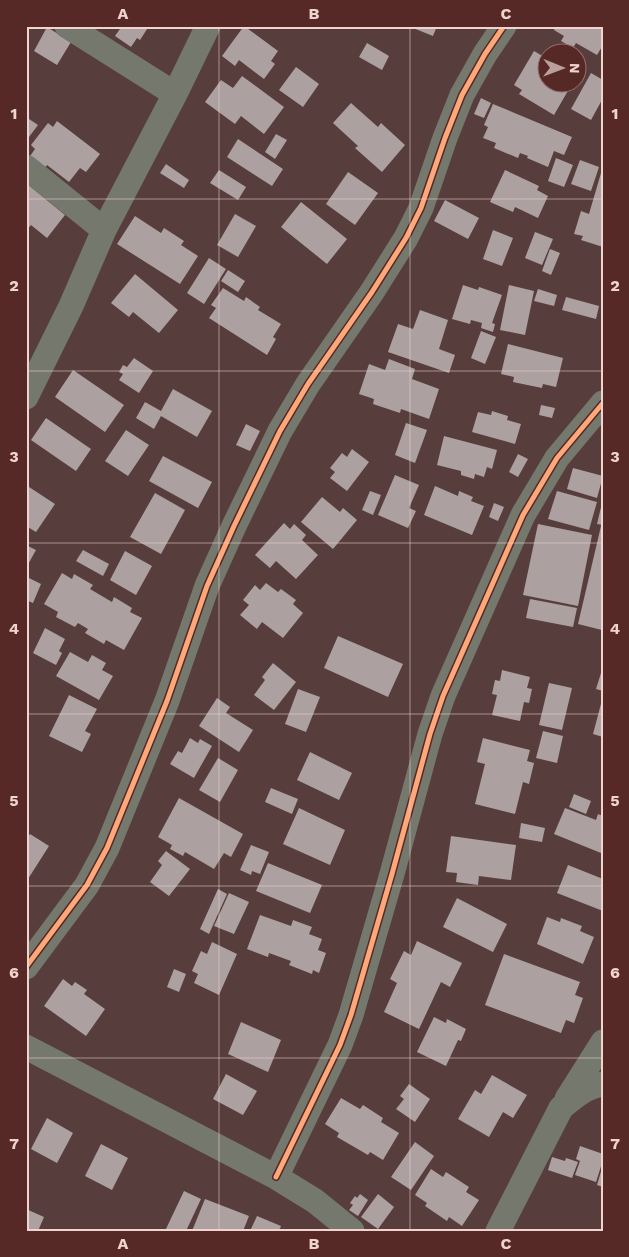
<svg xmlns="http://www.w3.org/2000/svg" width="629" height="1257" viewBox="0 0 629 1257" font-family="'Work Sans',sans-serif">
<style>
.building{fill:#aca1a0}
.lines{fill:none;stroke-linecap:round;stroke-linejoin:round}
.minor{stroke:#75786d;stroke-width:25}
.cycleway-casing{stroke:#562927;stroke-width:8}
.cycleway{stroke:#fea87a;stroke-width:5}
.grid{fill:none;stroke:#f1d3d0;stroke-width:1;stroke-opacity:0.55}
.neatline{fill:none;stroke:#f1d3d0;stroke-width:2}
.grid-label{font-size:16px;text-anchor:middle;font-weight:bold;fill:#f1d3d0}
</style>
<rect width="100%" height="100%" fill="#573e3c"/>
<!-- building -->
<path class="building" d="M122 26H149L140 40 137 38 131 47 115 36Z
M244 26 278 51 271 61 275 64 264 79 239 60 235 66 222 56Z
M408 26H437L433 36Z
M556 26H603V45L597 55 576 43 573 48 561 41 564 36 554 30Z
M47 27 71 42 57 65 34 51Z
M367 43 389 56 382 70 359 57Z
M534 51 546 58V82H573L554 115 519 94 522 90 514 85Z
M576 63 586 68 580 79 576 77Z
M296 67 319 84 303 107 279 90Z
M591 73 603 80V98L591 120 571 109Z
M242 76 284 107 264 134 241 116 235 124 205 102 221 80 233 88Z
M481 98 491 103 484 118 474 114Z
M351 103 378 127 381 123 405 145 382 172 355 148 358 146 333 123Z
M493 104 572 137 564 155 554 151 548 167 527 158 528 156 520 153 518 158 494 148 496 143 483 138 488 127 484 125Z
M26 117 38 125 26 141Z
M57 121 100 154 86 172 80 168 69 182 47 165 43 170 28 159 35 149 31 145 48 123 53 127Z
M276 134 287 140 275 159 265 152Z
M238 139 283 169 272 186 227 157Z
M556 158 573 165 564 187 548 181Z
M580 160 599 167 591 191 571 184Z
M166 164 189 180 184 188 160 173Z
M219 170 246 187 238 200 210 183Z
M505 170 539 186 537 190 548 196 538 218 515 207 513 212 490 202Z
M348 172 378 193 355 225 326 204Z
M601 173H603V247L581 240 583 236 574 234 581 211 589 214Z
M26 183 65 215 47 238 31 225 26 231Z
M445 200 479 218 468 239 434 221Z
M301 202 347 239 327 264 281 227Z
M235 214 256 226 238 257 217 245Z
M135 216 161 233 164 228 184 241 181 245 198 256 180 284 117 244Z
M493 230 513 238 502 266 483 259Z
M535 232 553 239 542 265 525 258Z
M550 249 560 253 551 275 542 271Z
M209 258 226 269 204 304 187 293Z
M228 270 245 281 238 292 221 281Z
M135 274 178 310 159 333 133 312 129 317 111 303Z
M463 285 478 290 479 287 502 295 492 323 495 324 493 332 481 328 482 323 471 320 470 324 452 319Z
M509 285 534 291 525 335 500 330Z
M223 288 244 301 246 297 260 307 258 310 281 324 273 337 276 339 267 355 209 318 216 308 211 305Z
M538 289 557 295 554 306 534 301Z
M566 297 599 306 596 319 562 310Z
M420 310 448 320 439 349 455 355 449 373 388 352 398 324 413 329Z
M481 331 496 337 485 364 471 358Z
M508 344 563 358 556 387 543 384 542 388 513 382 514 377 501 374Z
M134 358 153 371 139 393 119 380 123 374 119 372 123 365 127 367Z
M389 359 415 369 412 379 439 389 429 419 401 409 400 413 373 404 374 399 359 394 369 364 385 370Z
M73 370 124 405 105 432 55 397Z
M173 389 212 411 197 437 161 416 154 429 136 418 145 402 161 411Z
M541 405 555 408 552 418 539 415Z
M492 411 508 416 507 420 521 424 515 444 472 432 478 412 491 415Z
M46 418 91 449 76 471 31 440Z
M406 423 427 430 415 463 395 455Z
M246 424 260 431 250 451 236 445Z
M126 430 149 445 128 476 105 461Z
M444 436 497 450 492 469 487 467 484 477 475 474 474 479 461 475V471L437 465Z
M352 449 369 462 347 491 330 478 335 472 330 468 342 453 347 457Z
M518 454 528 459 518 477 509 472Z
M163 456 212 482 198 508 149 481Z
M573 468 603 476 597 498 567 489Z
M395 475 419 485 409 508 416 511 408 528 378 515Z
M26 485 55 504 36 532 26 526Z
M435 486 458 496 459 491 473 497 471 501 484 506 472 535 424 515Z
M370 491 381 495 373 515 362 510Z
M557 491 597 502 589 530 548 519Z
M155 493 185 510 161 554 130 537Z
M322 497 340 512 343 508 357 520 333 549 301 522Z
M494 503 504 507 498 521 489 517Z
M602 503H603V525L597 524Z
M284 523 290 529 294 524 306 535 302 540 318 555 296 579 276 561 270 568 255 555Z
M538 524 592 535 578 606 523 595Z
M601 526H603L602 630 578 624Z
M26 545 36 550 26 568Z
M83 550 109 564 103 576 76 561Z
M125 551 152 566 136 595 110 580Z
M62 573 72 579 74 574 93 585 90 589 112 602 114 597 132 608 130 612 142 618 124 650 106 640 104 644 85 633 88 629 78 623 75 627 56 617 58 612 44 604Z
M27 577 41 584 33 603 26 600Z
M266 583 278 592 281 589 296 600 293 604 303 613 283 638 262 622 257 629 240 615 249 605 243 600 255 585 260 590Z
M530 599 577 608 573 627 526 618Z
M45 628 65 639 59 651 62 653 56 665 33 653Z
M338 636 403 664 388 697 324 668Z
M70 652 88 662 92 655 106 663 102 670 113 676 99 700 56 676Z
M273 663 296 682 274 710 254 695 265 680 262 677Z
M502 670 530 677 527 688 532 689 529 703 524 702 520 721 492 715 497 695 492 694 495 680 500 681Z
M601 673H603V691L596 689Z
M549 683 572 688 562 730 539 725Z
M298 689 320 697 306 732 285 724Z
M69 695 97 709 85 731 91 734 82 752 49 736Z
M217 698 230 707 226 713 253 730 239 752 199 726Z
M602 700H603V737L593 734Z
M543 731 563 736 557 763 536 758Z
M190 738 198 743 200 739 212 746 194 778 170 764 178 751 182 753Z
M483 738 530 750 527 761 534 763 529 784 523 782 515 814 475 804 485 764 477 762Z
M310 752 352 773 339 800 297 780Z
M218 758 238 770 220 802 199 790Z
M271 788 298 799 292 814 265 802Z
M574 794 591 801 586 814 569 807Z
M179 798 243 834 231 857 224 853 214 869 185 852 183 856 170 849 172 845 158 837Z
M299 808 345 830 330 865 283 844Z
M565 808 596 820 598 814 603 816V849L601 853 554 834Z
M521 823 545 828 542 842 519 838Z
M30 834 49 846 28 879 26 877V840Z
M451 836 516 845 511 880 479 876 478 885 456 882 457 873 446 872Z
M251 845 269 852 260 874 252 871 251 875 240 870Z
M166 851 190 869 169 896 150 882 162 865 158 861Z
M268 863 322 885 310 913 256 891Z
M568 865 603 879V911L557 893Z
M218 889 227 894 209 934 200 929Z
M229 893 249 902 234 934 214 926Z
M457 898 507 924 493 952 443 927Z
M260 915 291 926 293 920 312 927 309 934 322 939 318 950 326 953 319 973 313 970 312 974 289 965 291 961 269 953 268 957 247 949Z
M547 917 560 922 561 918 582 926 580 931 594 937 583 964 537 944Z
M417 941 462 963 450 987 441 982 419 1029 384 1012 397 983 390 979 404 951 411 955Z
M212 942 237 954 219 995 194 983 198 974 192 971 201 951 207 954Z
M504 954 580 982 575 995 583 998 574 1023 566 1020 561 1033 485 1005Z
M174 969 186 974 179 992 167 987Z
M63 979 72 986 75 982 87 990 84 994 105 1009 86 1036 44 1006Z
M434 1017 446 1023 447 1019 466 1029 461 1041 458 1040 446 1066 417 1052Z
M241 1022 281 1040 268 1072 228 1054Z
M226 1074 257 1091 243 1115 213 1099Z
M492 1075 527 1095 513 1118 503 1112 489 1137 458 1119 475 1090 481 1094Z
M409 1084 430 1099 415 1122 396 1109 404 1099 400 1096Z
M341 1098 360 1109 363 1105 383 1118 381 1122 399 1133 383 1160 370 1152 368 1155 337 1137 339 1133 325 1124Z
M47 1118 73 1133 57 1163 31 1149Z
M415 1142 434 1156 411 1190 391 1177Z
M101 1144 128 1158 112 1190 85 1176Z
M580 1146 603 1154V1160L596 1182 575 1175 580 1161 576 1159Z
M552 1157 565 1161 566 1158 578 1162 572 1178 548 1170Z
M602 1168H603V1187L597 1185Z
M431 1169 443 1177 446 1172 469 1187 466 1192 479 1200 462 1226 449 1217 447 1221 425 1206 427 1203 415 1195Z
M184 1191 201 1199 186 1231H165Z
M360 1194 368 1200 358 1216 349 1210 353 1205 350 1203 355 1196 357 1198Z
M378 1194 394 1207 378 1229 361 1217Z
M205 1199 249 1216 243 1231H192Z
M26 1209 44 1217 38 1231H26Z
M257 1216 281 1226 279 1231H250Z"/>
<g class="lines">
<!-- minor -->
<path class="minor" d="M67 26 175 94
M26 167 104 230
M26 397 71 306 104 230 175 94 208 26
M26 967 87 885 107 848 167 701 207 586 234 526 280 431 308 384 372 292 406 238 421 208 445 138 462 95 485 54 504 26
M26 1047 276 1177 315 1201 352 1231
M567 1099 603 1042
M276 1177 340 1045 351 1015 392 874 430 734 443 696 523 515 557 458 603 403
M498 1231 561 1108C574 1097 585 1087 603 1084"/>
<defs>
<path id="cycleway" d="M26 967 87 885 107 848 167 701 207 586 234 526 280 431 308 384 372 292 406 238 421 208 445 138 462 95 485 54 504 26
M276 1177 340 1045 351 1015 392 874 430 734 443 696 523 515 557 458 603 403"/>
</defs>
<!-- cycleway casing -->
<use href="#cycleway" class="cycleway-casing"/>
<!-- cycleway -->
<use href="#cycleway" class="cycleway"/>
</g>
<!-- grid -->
<path class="grid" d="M219 26V1231M410 26V1231M26 199H603M26 371H603M26 543H603M26 714H603M26 886H603M26 1058H603"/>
<!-- border -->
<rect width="629" height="1257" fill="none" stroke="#562927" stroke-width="55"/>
<!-- north arrow -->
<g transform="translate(562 68) rotate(91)"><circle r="24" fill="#562927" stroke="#946d6b"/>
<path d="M0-4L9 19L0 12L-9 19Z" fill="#bb9f9c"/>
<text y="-8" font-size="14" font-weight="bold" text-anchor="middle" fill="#f1d3d0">N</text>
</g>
<rect x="28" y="28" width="574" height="1202" class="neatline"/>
<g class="grid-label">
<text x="123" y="19">A</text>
<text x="314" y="19">B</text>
<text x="506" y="19">C</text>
<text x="14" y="119">1</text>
<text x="615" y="119">1</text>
<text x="14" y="291">2</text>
<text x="615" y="291">2</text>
<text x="14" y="462">3</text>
<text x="615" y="462">3</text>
<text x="14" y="634">4</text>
<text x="615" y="634">4</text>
<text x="14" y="806">5</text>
<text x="615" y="806">5</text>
<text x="14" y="978">6</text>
<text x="615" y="978">6</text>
<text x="14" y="1149">7</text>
<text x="615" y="1149">7</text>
<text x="123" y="1249">A</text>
<text x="314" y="1249">B</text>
<text x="506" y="1249">C</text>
</g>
</svg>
